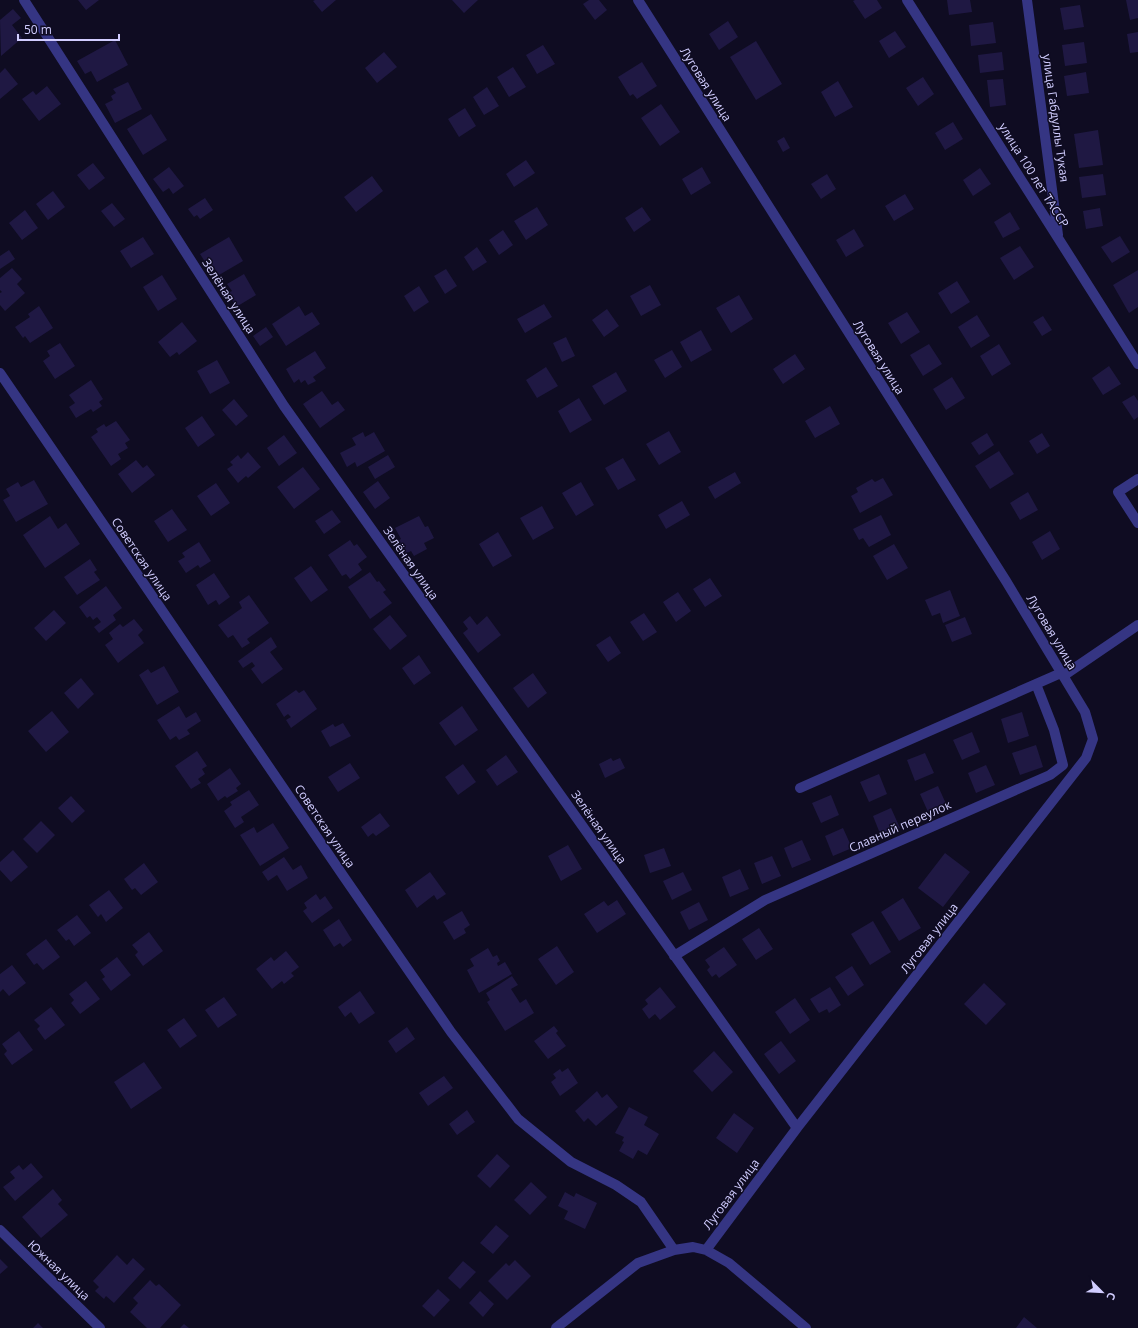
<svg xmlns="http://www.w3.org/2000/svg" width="1138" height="1328" viewBox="0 0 1138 1328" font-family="'Open Sans',sans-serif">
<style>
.building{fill:#1f1843}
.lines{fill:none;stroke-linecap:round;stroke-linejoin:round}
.minor{stroke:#353583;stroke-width:10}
.labels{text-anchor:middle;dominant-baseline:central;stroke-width:3;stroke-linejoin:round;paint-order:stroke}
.street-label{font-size:12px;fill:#d1cdff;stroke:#0f0c22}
</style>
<rect width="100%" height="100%" fill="#0f0c22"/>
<!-- building -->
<path class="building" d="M78 0H99L86 10Z
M315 0H336L322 12 313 1Z
M452 0H478L464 13Z
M589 0H599L607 10 595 20 583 4Z
M855 0H877L882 8 865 19 853 1Z
M947 0H970L972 12 949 15Z
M1126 0H1138V18L1130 20Z
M1080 5 1084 27 1064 30 1060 8Z
M13 9 21 18 12 25 22 38 1 56 0 20Z
M728 21 738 37 719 50 709 34Z
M993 22 996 43 971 46 969 25Z
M895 31 906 47 889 58 879 41Z
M1138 32V52L1130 53 1127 34Z
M115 40 128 65 97 82 91 71 85 74 77 61Z
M756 41 782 84 756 100 730 57Z
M1084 42 1087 63 1065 66 1062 45Z
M543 45 555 64 537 74 526 55Z
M384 52 397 67 377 83 365 68Z
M1002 52 1004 70 980 73 978 55Z
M642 62 657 86 637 99 633 94 630 96 618 77Z
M513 67 526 87 509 97 497 77Z
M5 68 18 84 0 99V73Z
M1086 72 1089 93 1067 96 1064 76Z
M923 77 934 94 918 106 906 88Z
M1003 79 1006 105 990 107 987 80Z
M838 81 853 107 835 117 821 92Z
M128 82 142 109 115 123 105 104 113 100 111 96 116 93 113 89Z
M47 86 61 104 39 121 22 99 33 91 36 95Z
M487 87 499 106 484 115 473 97Z
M661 104 680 132 660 146 641 118Z
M465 108 476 126 459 137 448 119Z
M151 114 167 140 143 155 127 129Z
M953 122 963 139 945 150 935 133Z
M1098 130 1103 165 1079 168 1074 134Z
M784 137 790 148 783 152 777 141Z
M526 160 535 173 514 187 506 174Z
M93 163 105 178 89 190 77 175Z
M169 167 184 186 173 194 169 188 163 192 153 179Z
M702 167 711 183 691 195 682 179Z
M980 168 991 184 973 196 963 180Z
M827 174 836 189 821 199 811 184Z
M1103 174 1106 195 1082 198 1079 177Z
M372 176 383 191 356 212 344 197Z
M53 191 65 207 48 220 36 204Z
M905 194 914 209 894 221 885 206Z
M205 198 213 210 200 219 197 215 194 217 188 209Z
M112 203 125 219 114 227 101 211Z
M537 207 548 225 526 240 514 221Z
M642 207 651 220 634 232 625 218Z
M1100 208 1103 226 1086 229 1083 211Z
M25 210 38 228 22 240 9 223Z
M1010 212 1020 229 1003 238 994 222Z
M854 229 864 246 846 257 836 240Z
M503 230 513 245 499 255 489 240Z
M1120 236 1130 252 1112 263 1101 247Z
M143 237 154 254 131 268 120 251Z
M229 237 243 261 219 275 213 266 209 268 200 254Z
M1020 246 1034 267 1014 280 1000 258Z
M477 247 487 262 473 271 464 257Z
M9 250 15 259 0 269V256Z
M12 268 22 279 17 284 25 293 5 311 0 305V293L2 292 0 290V278Z
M446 269 457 286 445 294 434 276Z
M1138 270V307L1129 313 1113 285Z
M244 274 256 295 236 307 228 293 232 291 227 284Z
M162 275 177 299 158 311 143 287Z
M957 281 970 302 951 314 938 293Z
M650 285 661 305 641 316 630 296Z
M419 286 429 302 414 312 404 296Z
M739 295 753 319 731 333 716 308Z
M544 304 552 317 525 333 517 319Z
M39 306 53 328 30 343 25 336 23 338 15 327 30 317 28 314Z
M299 306 305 316 312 312 320 324 286 346 272 324Z
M607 309 619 326 604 337 592 320Z
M907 312 920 332 901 344 888 323Z
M977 315 990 336 971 348 958 327Z
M1043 316 1052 330 1042 336 1033 322Z
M182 322 197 341 179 355 177 352 170 357 158 342Z
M266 327 273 337 260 346 253 336Z
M701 330 712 350 691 362 680 342Z
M566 337 575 356 562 362 553 343Z
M60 343 75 366 55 379 43 361 50 356 47 351Z
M929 344 942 364 923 376 910 355Z
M999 344 1011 364 992 376 980 356Z
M672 350 682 367 665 378 654 360Z
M315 351 326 368 313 377 316 381 308 385 305 380 301 383 299 379 294 383 286 369Z
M795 354 805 369 783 384 773 369Z
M217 360 230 383 210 394 197 371Z
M1109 366 1121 384 1103 395 1092 378Z
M546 367 558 386 537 398 526 380Z
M616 372 627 391 604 405 592 386Z
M952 377 965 398 946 410 933 389Z
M91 380 103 399 99 402 102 406 93 412 91 409 76 418 69 407 75 403 69 395Z
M322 391 332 405 338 401 345 410 320 428 303 404Z
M1134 395 1138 401V417L1134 420 1122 402Z
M579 398 592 420 570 433 558 411Z
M234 399 248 416 236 426 222 410Z
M830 406 840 424 815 438 805 421Z
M202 416 215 435 198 447 185 428Z
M116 421 130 440 125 443 128 448 118 454 121 459 111 466 91 437 98 432 96 429 104 424 106 427Z
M669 431 681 452 659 465 646 444Z
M363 432 365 437 374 432 385 451 357 467 355 462 347 467 340 453 356 445 352 438Z
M987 433 994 445 979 455 971 443Z
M1042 433 1050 446 1037 454 1029 441Z
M284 435 297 453 279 466 267 448Z
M999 451 1014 474 990 489 975 466Z
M248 452 261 467 248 478 246 476 238 483 227 469 233 465 230 462 238 455 241 459Z
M388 455 395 467 375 479 368 467Z
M623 458 636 480 618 490 605 468Z
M136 460 143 468 147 465 155 475 132 493 118 474Z
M303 467 320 489 294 509 277 487Z
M735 472 741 483 715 499 708 487Z
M883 478 893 495 860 513 851 496 858 492 856 488 872 479 875 482Z
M34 480 48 504 16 522 3 500 10 496 6 489 18 482 21 487Z
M378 481 390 498 375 509 363 492Z
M581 482 594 505 576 516 562 493Z
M216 483 230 503 211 516 197 496Z
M1028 492 1038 510 1020 520 1010 503Z
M682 501 690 515 666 529 658 515Z
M542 506 554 528 533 540 520 518Z
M172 509 187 530 168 542 154 521Z
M332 510 341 522 324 534 315 521Z
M881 515 891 535 869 547 863 538 859 540 853 529Z
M50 516 58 529 66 523 80 544 45 568 23 535Z
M419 516 425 527 428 526 434 538 424 543 427 549 414 556 411 551 403 555 396 542 401 539 395 528Z
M1050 531 1060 549 1042 560 1032 542Z
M498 532 512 556 493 567 479 544Z
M350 540 354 546 357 544 367 557 358 564 362 570 350 579 346 574 342 576 328 555Z
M199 542 211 561 200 568 198 565 186 573 178 561 185 557 182 553Z
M894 544 908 568 887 580 873 556Z
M90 559 97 570 94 572 100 580 77 595 64 577Z
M311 566 328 590 311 602 294 578Z
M370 572 377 582 379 581 386 590 383 592 392 603 370 619 348 587Z
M214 573 230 597 219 605 216 600 208 605 196 585Z
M710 578 722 596 705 607 693 589Z
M106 586 122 608 113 615 116 620 99 633 94 627 101 622 97 617 93 620 90 616 87 618 79 607Z
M950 590 960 616 943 623 940 613 932 616 925 600Z
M678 592 691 611 676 622 663 602Z
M249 595 269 623 247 639 250 643 242 648 233 635 228 638 218 625 242 608 239 602Z
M54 610 66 623 46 641 34 628Z
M644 613 657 632 643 641 630 622Z
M390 615 407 636 390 650 373 629Z
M470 616 477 625 487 616 501 635 478 653 463 633 468 629 463 622Z
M965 617 972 634 952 642 945 625Z
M134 619 143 630 138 635 144 643 118 663 105 645 113 639 109 633 120 624 123 627Z
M610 636 621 653 608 662 596 645Z
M271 637 277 647 270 652 283 669 262 684 251 669 255 666 252 662 243 668 238 661Z
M419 655 431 673 414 685 402 668Z
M164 666 179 692 157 705 139 675 148 669 151 673Z
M533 673 547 693 528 708 513 688Z
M81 678 94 694 78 709 64 693Z
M296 690 299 693 304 690 317 709 291 728 286 720 291 717 288 714 284 717 276 704Z
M179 706 186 718 196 712 201 721 187 730 190 734 179 740 176 736 170 740 157 720Z
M462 706 478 730 455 746 439 723Z
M52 711 69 732 46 752 28 731Z
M1022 712 1029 736 1008 743 1001 719Z
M343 723 351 736 330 747 321 731 333 724 335 727Z
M972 732 980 752 962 760 953 740Z
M1036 745 1043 767 1020 775 1012 753Z
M197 751 207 766 202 769 205 774 198 779 201 783 191 789 175 766Z
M925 753 934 773 915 781 907 760Z
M506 755 518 772 497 786 486 770Z
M611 758 613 761 620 758 625 768 605 778 599 764Z
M350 763 360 778 338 792 328 777Z
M463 764 476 782 458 795 445 777Z
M986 765 995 785 976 793 968 773Z
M230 768 241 784 236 788 238 791 227 798 225 796 218 801 207 784Z
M879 774 887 794 869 802 860 782Z
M938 786 947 806 929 814 920 794Z
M249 790 259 805 241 817 244 822 235 828 224 811 232 805 230 802Z
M831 795 839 815 821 823 812 803Z
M71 796 85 811 72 823 58 808Z
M891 808 900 828 881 836 873 816Z
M380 813 390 826 376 836 373 833 368 837 361 827Z
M41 821 55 835 37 853 23 839Z
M273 823 289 848 260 866 240 835 254 827 257 833Z
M843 828 852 848 833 856 825 836Z
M802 840 811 860 792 868 784 848Z
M568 845 582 869 561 881 548 856Z
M664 848 671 866 650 873 644 855Z
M13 850 28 867 11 882 0 870V862Z
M945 853 970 872 943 907 918 888Z
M772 856 781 876 762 884 754 863Z
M284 857 293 870 301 865 308 878 287 891 277 875 268 881 262 872Z
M144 863 158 882 141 895 135 888 132 890 124 879Z
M740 869 749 889 730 897 722 877Z
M430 872 446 894 437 900 434 895 417 908 405 890Z
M683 872 692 890 672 900 663 881Z
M109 890 123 908 106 922 101 914 98 917 89 905Z
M316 894 320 900 325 896 333 908 312 923 303 911 307 908 304 903Z
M903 898 921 928 899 941 881 912Z
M617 900 626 914 597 933 584 914 604 901 608 906Z
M699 902 708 920 689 930 680 912Z
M462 911 470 925 464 929 466 933 454 940 443 922Z
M77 915 91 933 74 946 69 939 66 941 57 930Z
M339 919 352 940 343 947 340 943 334 947 323 930Z
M873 921 891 952 870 965 851 934Z
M759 928 773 949 756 960 742 939Z
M149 932 163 951 143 966 135 955 138 952 132 945Z
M46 939 60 957 43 970 37 963 34 965 26 954Z
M557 946 574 972 556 985 538 959Z
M724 947 737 965 719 978 716 974 712 977 707 970 710 967 705 960Z
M488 948 493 957 497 955 500 961 497 963 498 966 505 962 512 974 479 993 467 970 474 966 470 959Z
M286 951 299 967 291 973 294 976 284 984 282 981 272 989 256 969 271 957 274 961Z
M117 957 131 975 111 991 102 979 105 977 100 970Z
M12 965 26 983 9 996 3 989 0 992V974Z
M852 966 864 985 848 996 835 977Z
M512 976 518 985 511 989 520 1003 526 999 534 1013 505 1031 487 1002 490 1000 486 993Z
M86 981 100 999 80 1014 71 1003 74 1000 69 994Z
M984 983 1006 1004 986 1025 964 1004Z
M660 987 676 1007 660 1020 655 1014 649 1019 642 1009 648 1004 645 1000Z
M830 987 841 1005 829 1013 827 1009 819 1013 810 999Z
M360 991 375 1013 359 1024 351 1012 345 1017 338 1007Z
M224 997 237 1015 218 1028 205 1010Z
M795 998 810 1020 790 1034 775 1012Z
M51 1007 65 1025 45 1040 37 1029 40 1026 34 1020Z
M184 1018 197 1036 180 1048 167 1030Z
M554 1026 558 1031 556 1033 566 1046 548 1059 534 1041Z
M407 1027 415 1039 396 1053 388 1041Z
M19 1031 33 1050 12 1065 4 1054 7 1051 2 1044Z
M781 1041 796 1061 779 1074 764 1054Z
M714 1051 733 1072 712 1092 693 1071Z
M144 1062 162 1088 131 1109 114 1082Z
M568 1068 578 1083 560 1096 551 1082 556 1078 553 1074 560 1069 562 1072Z
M444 1076 453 1088 428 1106 419 1093Z
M597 1091 602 1098 607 1094 618 1107 596 1126 588 1118 584 1122 575 1111Z
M629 1107 648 1117 644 1125 659 1134 647 1155 638 1150 633 1159 619 1151 624 1142 622 1141 624 1137 615 1133Z
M467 1110 475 1122 457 1135 449 1124Z
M734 1113 754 1128 737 1153 716 1138Z
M497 1154 510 1166 490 1188 477 1176Z
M31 1163 43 1177 15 1201 3 1187 15 1178 10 1172 19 1165 23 1170Z
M531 1182 547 1197 530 1215 514 1200Z
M53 1189 62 1200 58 1204 68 1215 41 1238 22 1217Z
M565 1192 574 1197 576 1193 597 1203 585 1229 564 1219 568 1211 558 1206Z
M496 1225 509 1236 493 1254 480 1243Z
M117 1255 127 1265 133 1258 145 1269 114 1303 106 1296 104 1299 95 1291 99 1287 93 1281Z
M0 1259 8 1267 0 1274Z
M515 1260 531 1276 507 1300 488 1281 506 1263 509 1266Z
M463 1261 476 1272 460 1289 448 1278Z
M150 1280 156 1286 159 1284 181 1305 160 1328H147L130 1312 138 1303 133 1298Z
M438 1289 450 1300 434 1317 422 1306Z
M480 1291 494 1304 483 1317 469 1303Z
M1024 1317 1037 1328H1016Z
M38 1323 43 1328H33Z
M184 1324 189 1328H180Z"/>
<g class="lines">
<!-- minor -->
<path class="minor" d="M24 0 284 406 797 1128
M638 0 1006 581 1085 712 1093 739 1086 758 797 1128 706 1250
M907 0 1138 364
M1027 0 1058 235
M0 373 344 877 451 1032 518 1119 571 1162 616 1185 641 1202 674 1250
M1138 479 1118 492 1138 523
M1063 676 1138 625
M800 788 1061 673
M674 956 765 900 1050 775 1063 765 1054 730 1036 684
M0 1230 100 1328
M556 1328 638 1263 674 1250 693 1247 706 1250 729 1263 806 1328"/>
</g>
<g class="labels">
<!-- street labels -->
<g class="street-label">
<text transform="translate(706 84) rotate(58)">Луговая улица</text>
<text transform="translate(1056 118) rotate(82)">улица Габдуллы Тукая</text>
<text transform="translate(1034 175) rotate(58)">улица 100 лет ТАССР</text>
<text transform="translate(229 296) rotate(57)">Зелёная улица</text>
<text transform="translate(879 357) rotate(58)">Луговая улица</text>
<text transform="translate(142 559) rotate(56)">Советская улица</text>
<text transform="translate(411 563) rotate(55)">Зелёная улица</text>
<text transform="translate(1052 632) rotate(59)">Луговая улица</text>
<text transform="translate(325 826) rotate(56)">Советская улица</text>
<text transform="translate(900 826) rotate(-24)">Славный переулок</text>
<text transform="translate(599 827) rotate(55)">Зелёная улица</text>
<text transform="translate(929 938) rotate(-52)">Луговая улица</text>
<text transform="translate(731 1194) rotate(-53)">Луговая улица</text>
<text transform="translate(59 1270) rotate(44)">Южная улица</text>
</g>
</g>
<!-- north arrow -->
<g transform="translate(1102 1292) rotate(114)" stroke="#0f0c22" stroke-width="3" paint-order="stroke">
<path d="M0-3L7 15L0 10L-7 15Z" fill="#d1cdff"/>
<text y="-6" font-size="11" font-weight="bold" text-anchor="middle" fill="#d1cdff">С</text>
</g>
<!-- scale -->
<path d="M18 34v6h101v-6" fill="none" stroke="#d1cdff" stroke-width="2"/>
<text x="24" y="34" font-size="12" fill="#d1cdff" stroke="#0f0c22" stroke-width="3" paint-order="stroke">50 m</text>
</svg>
